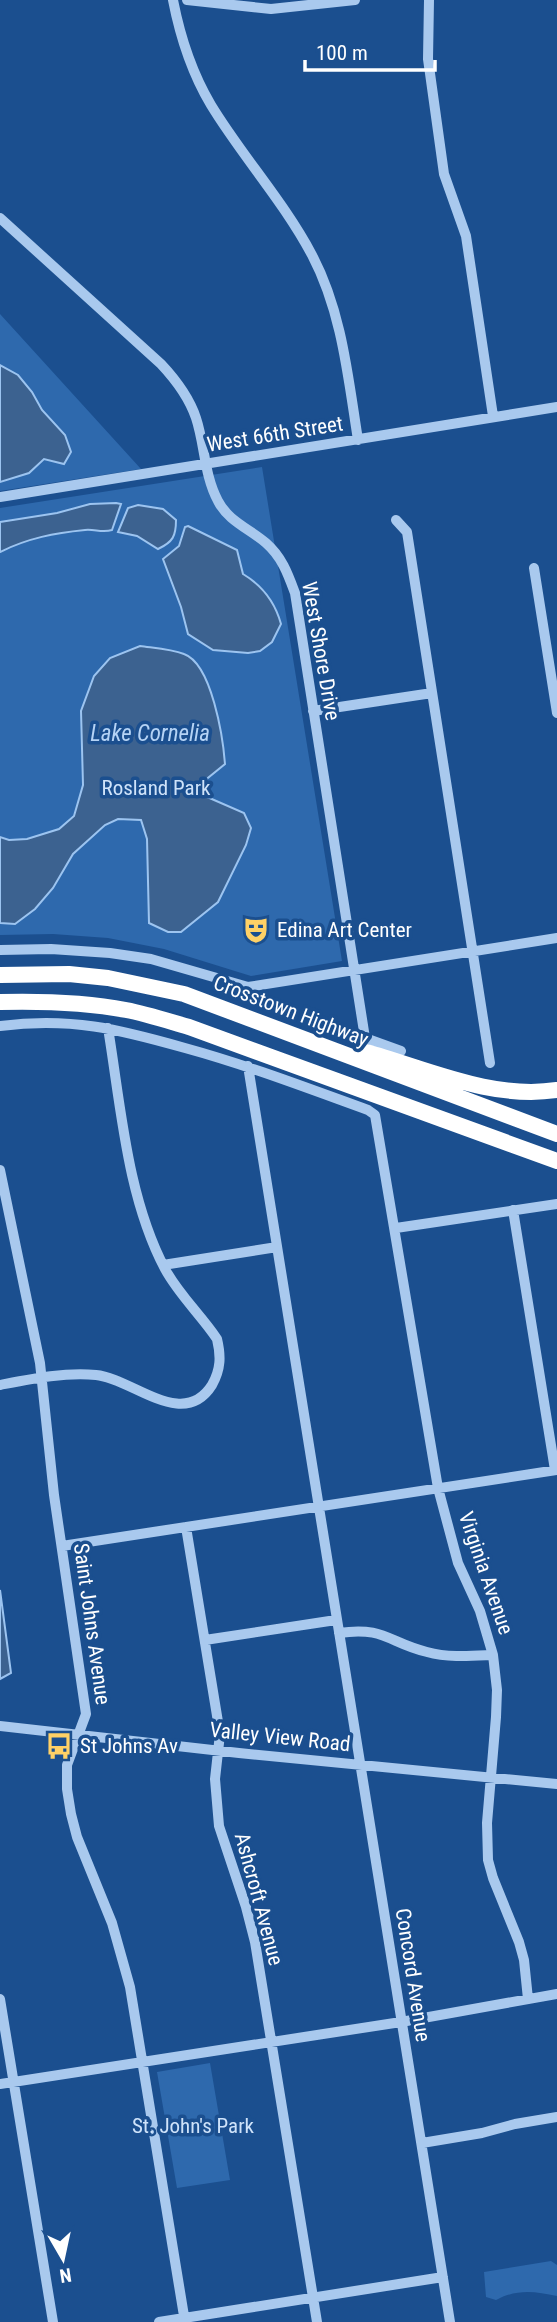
<svg xmlns="http://www.w3.org/2000/svg" width="557" height="2322" viewBox="0 0 557 2322" font-family="'Roboto Condensed',sans-serif">
<style>
.green{fill:#2e69ad}
.water{fill:#3c6290;stroke:#9cc4f0;stroke-width:2}
.lines{fill:none;stroke-linecap:round;stroke-linejoin:round}
.minor{stroke:#a9c9ee;stroke-width:10}
.highway{stroke:#fff;stroke-width:16}
.labels{text-anchor:middle;dominant-baseline:central;stroke-width:7;stroke-linejoin:round;paint-order:stroke}
.street-label{font-size:21px;fill:#fff;stroke:#1b4f8f}
.park-label{font-size:21px;fill:#cfe3fa;stroke:#1b4f8f}
.poi-label{font-size:21px;fill:#fff;stroke:#1b4f8f;text-anchor:start}
.water-label{font-size:23px;font-style:italic;fill:#b5d3f5;stroke:#1b4f8f}
</style>
<rect width="100%" height="100%" fill="#1b4f8f"/>
<!-- green -->
<path class="green" d="M0 314 141 469 0 491Z
M262 467 342 961 251 976 164 949 108 938 53 934 0 935V508Z
M210 2063 230 2180 177 2188 157 2072Z
M551 2261 557 2265V2296C534 2291 517 2289 496 2300L486 2297 484 2272Z"/>
<!-- water -->
<path class="water" d="M0 365 18 375 32 392 42 410 65 435 71 452 64 464 44 459 29 473 0 482Z
M116 503 121 504 112 530C102 533 95 529 85 530 55 533 28 538 0 552V522L57 513 90 504Z
M138 505 163 509 176 520C176 536 173 542 158 549L137 536 118 532 128 508Z
M188 526 237 550 243 574C263 586 275 602 281 624L272 642 260 651 248 653 213 650 188 634 181 607 163 559 179 546 185 527Z
M140 646C154 648 171 649 184 654 212 664 223 738 225 764L198 786V793L244 813 251 828 246 845 218 902 181 932H168L149 923 147 839 141 820 118 819 105 825 73 854 53 888 35 909 15 924 0 923V837L9 840 27 839 59 829 74 816 83 785 81 711 94 676 110 658Z
M0 1590 11 1673 0 1679Z"/>
<g class="lines">
<!-- minor -->
<path class="minor" d="M173 0C180 36 192 73 211 105 242 156 284 202 312 255 342 312 348 377 358 440
M187 0 271 9 355 0
M429 0 428 59 444 174 466 236 493 416
M0 218 161 364C176 380 189 397 196 418 205 445 204 475 218 501 228 521 250 529 266 543 282 557 288 574 295 593L365 1038 401 1051
M0 497 557 407
M396 520 407 532 490 1063
M534 568 557 713
M313 711 432 693
M0 950 51 949 110 953 151 959 248 987 557 938
M0 1026C71 1017 118 1029 185 1048 247 1065 307 1088 368 1110L375 1115 438 1488 458 1563 480 1611 493 1655 497 1690 496 1717 487 1823 488 1860 493 1878 519 1942 524 1960 528 1999
M248 1066 450 2322
M0 1170 40 1363 54 1495 86 1714 67 1765V1789L71 1814 77 1837 112 1923 130 1987 185 2322
M513 1210 555 1470
M396 1228 557 1204
M163 1265 277 1247
M0 1385C31 1379 64 1372 96 1375 132 1378 183 1431 212 1385 221 1369 221 1356 217 1339 201 1315 179 1295 165 1269 127 1197 121 1107 108 1028
M186 1527 220 1734 215 1779 219 1826 246 1907 255 1942 317 2322
M62 1546 557 1470
M339 1633C384 1626 389 1643 427 1652 449 1658 471 1656 493 1655
M205 1640 336 1620
M0 1726 239 1753 557 1784
M0 1999 53 2322
M0 2084 401 2022 557 1994
M422 2143 482 2133 515 2124 557 2117
M159 2322 443 2277"/>
<!-- highway -->
<path class="highway" d="M0 975 69 974 108 978 184 994 557 1134
M0 1002C42 1001 84 1002 126 1010 147 1014 168 1021 189 1027L557 1161
M366 1052C427 1069 492 1100 557 1090"/>
</g>
<!-- icons -->
<defs>
<symbol id="theatre-bare" viewBox="-9 -9 18 18"><path d="M-5-5.5Q0-4 5-5.5V0Q5 5 0 6Q-5 5-5 0ZM-3.3-2.5H-1v1.5H-3.3ZM1-2.5H3.3v1.5H1ZM-2.8 1Q0 5.5 2.8 1Z" fill="#ffd166" stroke="#1b4f8f" stroke-width="2.5" paint-order="stroke"/></symbol>
<symbol id="bus-bare" viewBox="-9 -9 18 18"><path d="M-5-6H5V4H4V6H2V4H-2V6H-4V4H-5ZM-3.5-4V0h7V-4ZM-3.5 1.2v1.5H-2V1.2ZM2 1.2v1.5H3.5V1.2Z" fill="#ffd166" stroke="#1b4f8f" stroke-width="2.5" paint-order="stroke"/></symbol>
</defs>
<g fill-rule="evenodd">
<use href="#theatre-bare" x="237" y="911" width="38" height="38"/>
<use href="#bus-bare" x="40" y="1727" width="38" height="38"/>
</g>
<g class="labels">
<!-- street labels -->
<g class="street-label">
<text transform="translate(275 434) rotate(-9)">West 66th Street</text>
<text transform="translate(321 651) rotate(80)">West Shore Drive</text>
<text transform="translate(291 1011) rotate(21)">Crosstown Highway</text>
<text transform="translate(486 1573) rotate(71)">Virginia Avenue</text>
<text transform="translate(92 1624) rotate(82)">Saint Johns Avenue</text>
<text transform="translate(280 1737) rotate(6)">Valley View Road</text>
<text transform="translate(259 1899) rotate(75)">Ashcroft Avenue</text>
<text transform="translate(413 1975) rotate(81)">Concord Avenue</text>
</g>
<!-- park labels -->
<g class="park-label">
<text x="156" y="788">Rosland Park</text>
<text x="193" y="2126">St. John's Park</text>
</g>
<!-- poi labels -->
<g class="poi-label">
<text x="277" y="930">Edina Art Center</text>
<text x="80" y="1746">St Johns Av</text>
</g>
<!-- water labels -->
<g class="water-label">
<text x="150" y="733">Lake Cornelia</text>
</g>
</g>
<!-- north arrow -->
<g transform="translate(63 2259) rotate(171)" stroke="#1b4f8f" stroke-width="5" paint-order="stroke">
<path d="M0-5L12 26L0 18L-12 26Z" fill="#ffffff"/>
<text y="-10" font-size="19" font-weight="bold" text-anchor="middle" fill="#ffffff">N</text>
</g>
<!-- scale -->
<path d="M305 60v10h130v-10" fill="none" stroke="#ffffff" stroke-width="3.5"/>
<text x="316" y="60" font-size="21" fill="#ffffff" stroke="#1b4f8f" stroke-width="5" paint-order="stroke">100 m</text>
</svg>
